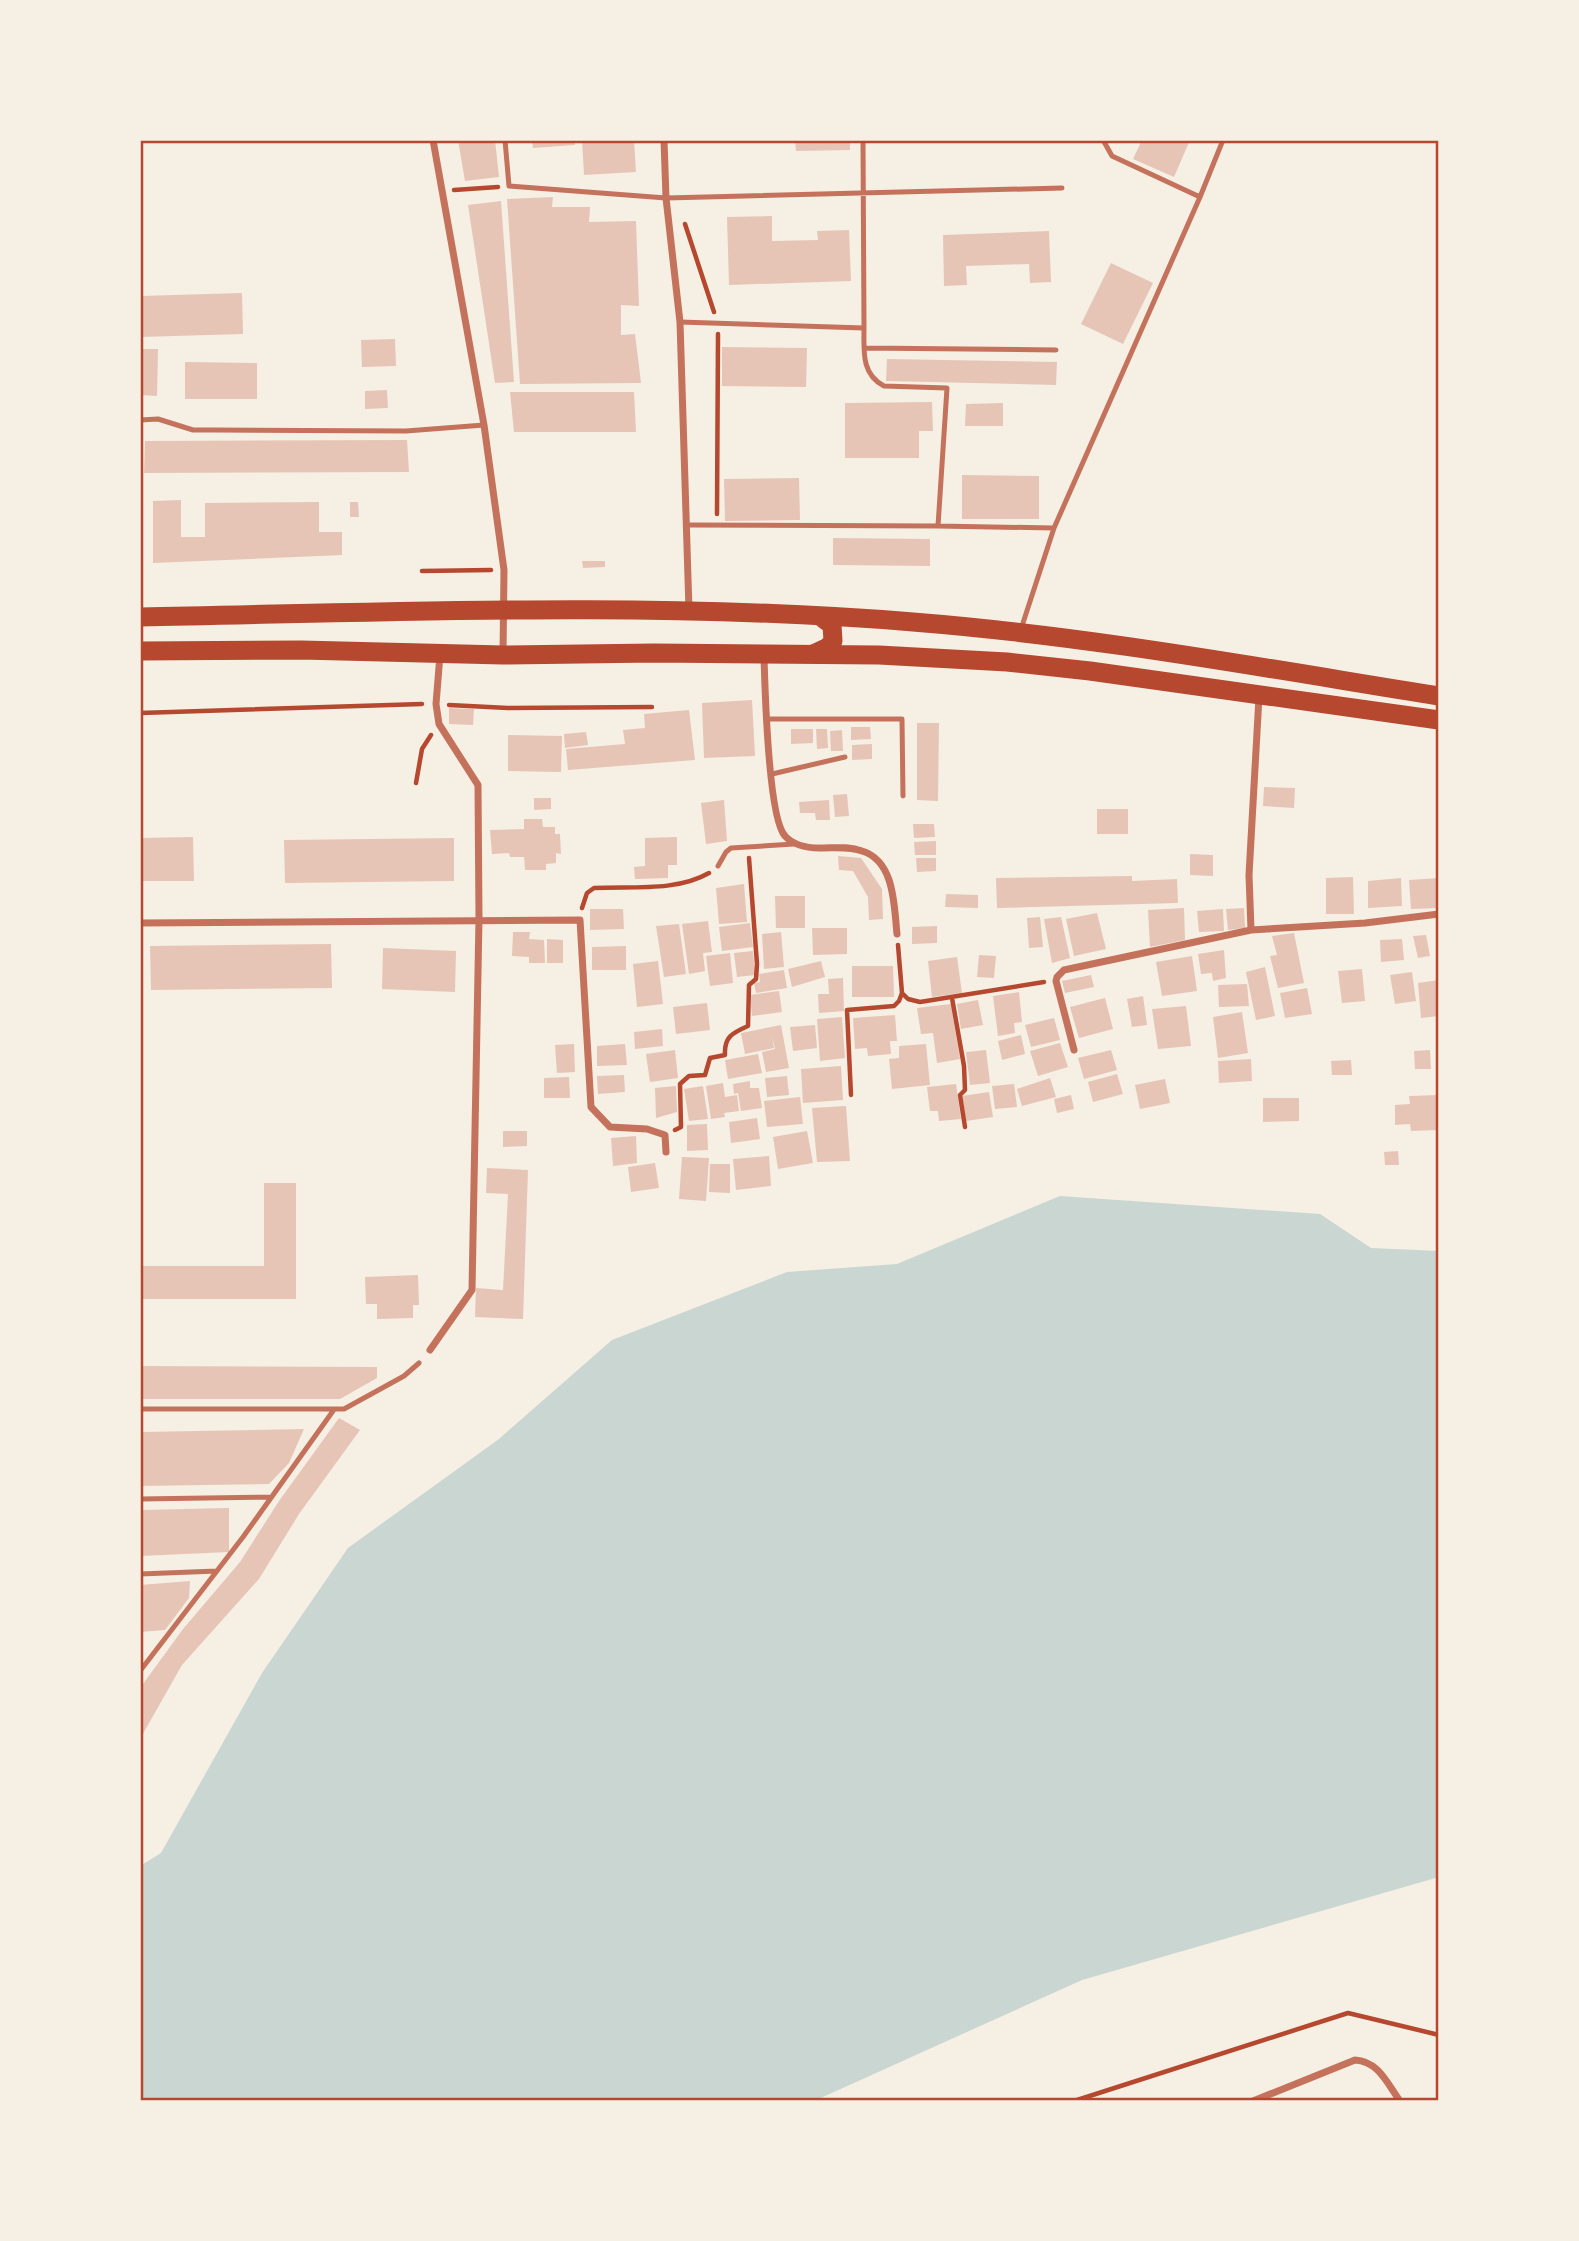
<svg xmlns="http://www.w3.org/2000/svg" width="1579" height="2241" viewBox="0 0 1579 2241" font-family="Manrope,sans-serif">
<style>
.water{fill:#c9d6d2}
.building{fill:#e6c5b7}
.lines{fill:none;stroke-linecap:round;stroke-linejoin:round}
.path{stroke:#b5482f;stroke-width:4.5}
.service{stroke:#c5725c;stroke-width:5}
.minor{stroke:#c5725c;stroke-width:7}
.trunk{stroke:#b5482f;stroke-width:19}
.neatline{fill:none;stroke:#b5482f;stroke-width:2.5}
</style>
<rect width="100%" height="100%" fill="#f6efe4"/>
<!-- water -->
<path class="water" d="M1060 1196 1320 1214 1371 1248 1439 1251V1877L1082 1980 814 2101H140V1866L161 1853 262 1673 348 1548 499 1439 612 1340 787 1272 897 1264Z"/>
<!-- building -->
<path class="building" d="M458 140H495L499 177 465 181Z
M532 140H575V145L533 148Z
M582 140H634L636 172 584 175Z
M795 140H850V150L796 151Z
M1142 140H1190L1174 177 1133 159Z
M553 197 552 207H590L589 222 636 221 639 306 621 305V335L635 334 641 383 520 384 507 199Z
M501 201 514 382 495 383 468 205Z
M772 216V241L818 240 817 231 849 230 851 281 729 285 727 217Z
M1049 231 1051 282 1030 283 1029 264 966 266 967 285 944 286 943 235Z
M1111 263 1153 283 1123 344 1081 324Z
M242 293 243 334 140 337V296Z
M395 339 396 366 362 367 361 340Z
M722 347 807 348 806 387 722 386Z
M140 349H158L157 396 140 395Z
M887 359 1057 362 1056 385 886 381Z
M185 362 257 363V399H185Z
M387 390 388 408 365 409V391Z
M510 392H634L636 432H514Z
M932 402 933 431H919V458H845V403Z
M1003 403V426H965L966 404Z
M407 440 409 472 144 473 145 441Z
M962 475 1039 476V519H962Z
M799 478 800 520 725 521 724 479Z
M181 500V537H205V503L319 502V532H342V555L153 563V501Z
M350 502H358L359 517H350Z
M833 538 930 539V566L833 565Z
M582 561H605V567L583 568Z
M752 700 755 756 704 758 702 703Z
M449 708 474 709 473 725 449 724Z
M689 710 695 760 568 770 566 749 625 744 623 730 645 728 644 714Z
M917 723H939L938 801 917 800Z
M851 727H870L871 739 851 740Z
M791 729H813V743L791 744Z
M816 729H827L828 748 817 749Z
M842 730 843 751H831L830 731Z
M586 732 588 745 565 748 564 734Z
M508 735 562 736 561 772 508 771Z
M872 744V759L852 760V745Z
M1264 787 1295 788 1294 808 1263 806Z
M847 794 849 816 835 817 833 795Z
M534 798H551V809L534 810Z
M724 800 727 841 706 844 701 803Z
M829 800 830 820H816L815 813H800L799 802Z
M1097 809H1128V834H1097Z
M524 819H542L543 827H555V834H560L561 854 556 853V863L546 864V870H525L524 857H510L509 853 492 854 490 830 524 829Z
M913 824H934L935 837 914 838Z
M193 837 194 881H140V838Z
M677 837V865H668V878L635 879 634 867 645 866V838Z
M454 838V881L285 883 284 840Z
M936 841V855H915L914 842Z
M1190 854 1213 855V876L1190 875Z
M838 856 861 858 882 889 883 919 869 920 868 897 853 871 839 870Z
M916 858H936V871L917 872Z
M1132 876V881L1177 879 1178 903 997 908 996 878Z
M1353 877 1354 914H1326V878Z
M1401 878 1402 906 1368 908V881Z
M1439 878V908L1411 909 1409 880Z
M744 884 747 922 719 924 716 888Z
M946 894 978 895V908L945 907Z
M775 896H805V928H776Z
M1184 908 1185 940 1150 947 1148 910Z
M1244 908 1245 928 1228 930 1226 909Z
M590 909H623L624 929 590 930Z
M1223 909 1224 931 1199 932 1197 911Z
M1097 913 1106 949 1074 956 1066 919Z
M1040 917 1043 947 1029 948 1027 918Z
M1061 917 1070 958 1052 963 1044 919Z
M708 921 712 952 703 953 705 971 689 974 682 924Z
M750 923 753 947 722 951 719 927Z
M679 924 686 974 664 977 656 926Z
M937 926V943L912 944V927Z
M812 928H847V954L813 955Z
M513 932H530L529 939 544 940 545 963H529V957L512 956Z
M781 932 784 967 764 969 762 934Z
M1294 933 1304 983 1278 988 1270 956 1277 955 1272 936Z
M1426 935 1430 956 1418 958 1413 936Z
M547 939 563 940V963H547Z
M1402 939 1404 960 1381 962 1380 940Z
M331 944 332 988 151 990 150 946Z
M626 946V970H592V947Z
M383 948 456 951 455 992 382 989Z
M1224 950 1226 978 1213 981 1212 973 1201 974 1198 954Z
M753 951 755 975 737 977 734 953Z
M730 953 733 983 710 986 706 956Z
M979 955 996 956 994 978 977 977Z
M1192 956 1197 991 1162 996 1156 962Z
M957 957 962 993 932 997 928 961Z
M658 961 663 1004 637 1007 633 964Z
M821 961 825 977 792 987 788 969Z
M852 966H893L894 997H852Z
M1265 967 1275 1016 1256 1020 1246 972Z
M1362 969 1365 1001 1342 1003 1338 971Z
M784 970 787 988 756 993 754 983 760 982 759 974Z
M1412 972 1416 1001 1395 1004 1390 975Z
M1091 975 1094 987 1065 993 1062 981Z
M843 978 844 1011 819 1013 818 994H829L828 979Z
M1439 980V1016L1421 1018 1418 983Z
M1247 984 1249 1006 1219 1007 1218 985Z
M1307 988 1312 1014 1285 1018 1280 993Z
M779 991 782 1012 752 1016 750 995Z
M1019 992 1022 1022 1014 1023 1015 1033 998 1036 993 996Z
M1143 996 1147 1025 1132 1027 1127 999Z
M1105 998 1113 1029 1079 1038 1070 1007Z
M978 1000 983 1025 961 1029 957 1004Z
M707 1003 710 1030 676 1034 673 1007Z
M951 1004 960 1059 937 1063 933 1033 921 1034 917 1008Z
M1186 1006 1191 1046 1158 1049 1152 1009Z
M1242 1012 1248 1053 1218 1058 1213 1017Z
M895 1015 897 1041H890L891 1054 868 1056 867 1048 855 1049 853 1018Z
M842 1017 845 1058 820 1061 817 1019Z
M1054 1018 1060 1040 1031 1047 1025 1025Z
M781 1025 789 1068 766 1072 762 1052 775 1049 772 1035 774 1048 745 1054 741 1033Z
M815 1025 817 1048 793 1051 790 1027Z
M662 1029 663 1046 635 1049 634 1032Z
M1021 1035 1025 1054 1002 1060 998 1041Z
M1060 1043 1068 1067 1038 1076 1030 1051Z
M574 1044 575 1072 557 1073 555 1045Z
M625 1044 627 1065 597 1066V1046Z
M926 1044 930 1085 892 1089 889 1059 899 1058V1046Z
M675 1050 678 1078 650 1082 646 1054Z
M986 1050 990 1083 970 1085 966 1052Z
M1111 1050 1117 1070 1084 1079 1078 1058Z
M1430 1050 1431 1069H1415L1414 1051Z
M758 1054 762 1073 728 1079 725 1060Z
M1251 1059 1252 1081 1219 1083 1218 1061Z
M1351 1060 1352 1075H1332L1331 1061Z
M841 1066 843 1100 803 1103 801 1069Z
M1117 1074 1123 1094 1093 1102 1088 1082Z
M624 1075 625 1092 598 1094 597 1076Z
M787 1076 789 1095 767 1097 765 1078Z
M569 1077 570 1098H544V1078Z
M1050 1078 1056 1097 1022 1106 1017 1089Z
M1165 1079 1170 1103 1140 1109 1135 1085Z
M750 1081V1088H759L762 1108 741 1111 738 1093 734 1094 733 1084Z
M723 1083 725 1097 737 1095 739 1111 724 1113 725 1117 711 1119 706 1086Z
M956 1084 961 1119 939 1121 938 1111H930L927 1087Z
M1014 1084 1017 1107 995 1109 992 1086Z
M676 1086 677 1112 656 1118 655 1088Z
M703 1086 708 1119 689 1121 684 1089Z
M989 1092 993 1117 966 1121 962 1096Z
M1071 1095 1074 1109 1057 1113 1054 1099Z
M1439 1095V1130L1411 1131 1410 1124 1395 1125V1105L1410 1104 1409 1096Z
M800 1097 803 1124 767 1127 764 1101Z
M1263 1098H1299V1121L1263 1122Z
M846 1106 850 1161 817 1162 812 1108Z
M757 1118 760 1139 731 1143 729 1122Z
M707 1124 708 1150 687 1151V1125Z
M503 1131H527V1146L503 1147Z
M807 1131 813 1163 778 1169 773 1137Z
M636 1136 637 1163 613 1166 611 1138Z
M1398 1151 1399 1165H1385L1384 1152Z
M769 1156 771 1186 736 1190 733 1159Z
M682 1157 709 1158 706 1201 679 1199Z
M655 1163 659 1188 631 1192 628 1167Z
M710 1164H730V1193L709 1192Z
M487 1168 528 1170 523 1319 475 1317 476 1288 503 1290 508 1194 486 1193Z
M264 1183H296V1299H140V1266H264Z
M418 1275 419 1305H413V1318L377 1319V1304H366L365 1277Z
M140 1366 377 1367V1378L340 1399H140Z
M339 1418 360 1430 299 1514 259 1579 182 1665 140 1739V1690L143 1684 183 1629 240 1562 279 1501Z
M304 1429 289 1463 269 1484 140 1486V1432Z
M229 1508V1552L140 1556V1510Z
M190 1581 189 1598 165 1630 140 1632V1585Z"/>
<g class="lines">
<!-- path -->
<path class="path" d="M454 190 498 187
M685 224 714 312
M717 514 718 334
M422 571 491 570
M449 705 508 708 652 707
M140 713 422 704
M416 783 422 749 431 735
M582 908 587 893 594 888C631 886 676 892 709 873
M898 945 902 993 908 999 920 1002 1044 982
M952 998 964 1066 965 1090 960 1095 965 1127
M851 1095 847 1010 894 1006 899 1001 902 993
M675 1130 681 1127 680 1084 689 1076 705 1075 710 1058 725 1055C724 1037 732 1033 748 1026L749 985 756 979 757 964 749 858
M1074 2101 1348 2013 1439 2035"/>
<!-- service -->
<path class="service" d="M505 140 509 186 666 198 1062 188
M863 140 864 328
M1200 197 1223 140
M680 322 864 328C864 351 861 374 884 386L947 388 938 526 1054 528
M864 348 1056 350
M140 420 158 419 193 430H215L406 431 484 425
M688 525 938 526
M1021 629 1054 528 1200 197 1112 156 1103 140
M766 719H902L903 796
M772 774 845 757
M718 866 726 852 731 848 794 844
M140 1409H344L404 1376 419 1363
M140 1499 271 1497
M140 1574 217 1571
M140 1671 243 1537 333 1411"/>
<!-- minor -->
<path class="minor" d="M433 140 484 425 504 570 503 655
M664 140 666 198 680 322 689 610
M764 657C765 688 768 818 785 836 794 846 807 848 820 848 834 848 849 846 862 851 895 861 894 906 897 934
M140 923 580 920 591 1107 610 1127 647 1129 665 1135 666 1152
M1251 930 1249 875 1259 697
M1074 1050 1056 981 1057 977 1064 970 1251 930 1365 923 1439 914
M430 1350 472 1290 479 919 478 785 439 724 436 704 440 655
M1253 2101 1355 2060C1378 2061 1387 2083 1400 2101"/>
<!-- trunk -->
<path class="trunk" d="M140 617C398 612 656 601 913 622 1090 636 1264 668 1439 696
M140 651 301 650 503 655 654 653 879 655 1007 662 1090 671 1439 720
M813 654 828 647 833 641 832 625 821 617"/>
</g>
<!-- border -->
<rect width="1579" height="2241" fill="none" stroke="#f6efe4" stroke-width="284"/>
<rect x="142" y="142" width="1295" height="1957" class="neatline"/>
</svg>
